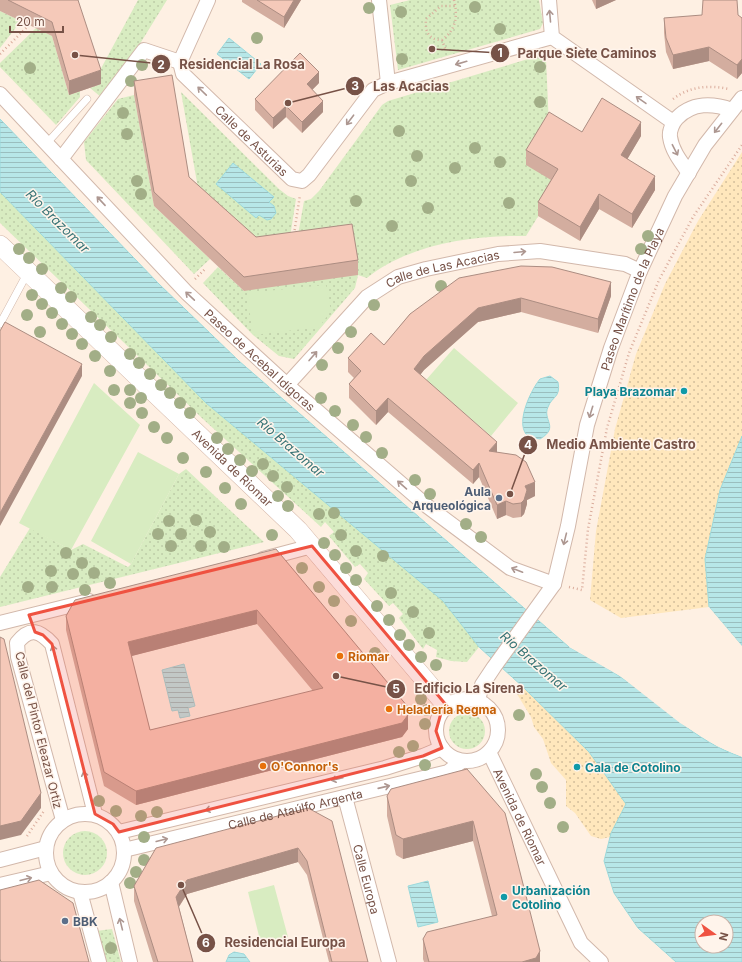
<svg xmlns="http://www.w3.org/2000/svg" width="742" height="962" viewBox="0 0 742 962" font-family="Inter,sans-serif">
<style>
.green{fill:url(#green-dots)}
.sand{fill:url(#sand-dots)}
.pitch{fill:#d8ecc1}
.water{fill:url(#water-rules);stroke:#9cd9db;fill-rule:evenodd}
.pier{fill:#fef0e3}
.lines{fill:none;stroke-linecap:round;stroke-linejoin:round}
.lane-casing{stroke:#d2b8ab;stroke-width:8}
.street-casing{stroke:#d2b8ab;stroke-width:16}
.secondary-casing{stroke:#d5b7a9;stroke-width:20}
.path{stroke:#daac9c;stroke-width:2.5;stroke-dasharray:1 3;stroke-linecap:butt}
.lane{stroke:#fff;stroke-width:7}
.street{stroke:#fff;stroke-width:14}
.secondary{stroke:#fff;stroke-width:19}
.tree{fill:#a2ae87}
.wall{fill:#d3ad9f;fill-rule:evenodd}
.shaded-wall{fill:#ac8d82}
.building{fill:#f5c9b9;stroke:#ac8d82;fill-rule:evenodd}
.oneway{stroke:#ad9791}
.marked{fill:#ef5241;fill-opacity:0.2;stroke:#ef5241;stroke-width:3;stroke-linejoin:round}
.culture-dot{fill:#0f9aa8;stroke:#fff4eb;stroke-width:1.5}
.service-dot{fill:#5c6f8a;stroke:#fff4eb;stroke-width:1.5}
.food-dot{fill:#e8710a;stroke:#fff4eb;stroke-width:1.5}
.labels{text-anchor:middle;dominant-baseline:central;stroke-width:3;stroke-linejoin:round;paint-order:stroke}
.street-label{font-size:12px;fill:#775247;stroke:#fff4eb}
.culture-label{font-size:12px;font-weight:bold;fill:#0d838f;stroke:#fff4eb;text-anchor:start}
.service-label{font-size:12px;font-weight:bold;fill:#4e5e75;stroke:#fff4eb;text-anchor:end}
.food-label{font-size:12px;font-weight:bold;fill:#c56008;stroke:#fff4eb;text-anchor:start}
.water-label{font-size:13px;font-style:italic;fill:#387476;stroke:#fff4eb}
.leader{fill:none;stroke:#775247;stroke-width:1.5}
.callout-dot{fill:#775247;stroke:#fff4eb;stroke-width:1.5}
.mark-label{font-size:12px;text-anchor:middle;font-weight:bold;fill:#fff}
.callout-label{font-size:13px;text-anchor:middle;font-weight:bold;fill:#775247;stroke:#fff4eb;stroke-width:3;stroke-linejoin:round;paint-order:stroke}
</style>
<defs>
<pattern id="green-dots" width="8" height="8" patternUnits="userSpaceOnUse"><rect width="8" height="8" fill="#d8ecc1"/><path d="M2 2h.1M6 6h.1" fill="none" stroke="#bdcca7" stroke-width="1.8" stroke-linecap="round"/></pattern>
<pattern id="sand-dots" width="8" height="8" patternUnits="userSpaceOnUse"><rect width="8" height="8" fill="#ffe7bc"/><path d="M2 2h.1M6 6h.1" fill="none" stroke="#d3be9b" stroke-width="1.8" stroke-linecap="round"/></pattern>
<pattern id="water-rules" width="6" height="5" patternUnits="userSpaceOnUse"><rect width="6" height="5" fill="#b7e7e8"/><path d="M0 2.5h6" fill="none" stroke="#9abebe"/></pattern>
</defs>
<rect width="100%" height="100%" fill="#fef0e3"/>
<!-- green -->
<path class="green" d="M138 0H167L138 47 101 97 90 88 101 84 98 74Z
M410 0H539L543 23 540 29 398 70 390 5Z
M0 11 21 21 0 48Z
M36 28 52 36 69 95 80 91V97L56 125 0 67V63Z
M538 56 546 59 549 126 558 184 526 236C473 235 409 244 367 278L358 275 355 288 294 359 279 356 253 335 203 283 218 267 244 291 298 235 304 201 311 199 319 191 382 105 388 101Z
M181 92 279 189 288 196 296 199 290 237 257 241 198 188Z
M134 95 154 206 210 259 194 274 86 160 84 142 118 99Z
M0 192 206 403 443 601 479 647 467 662 451 661 436 657 437 650 426 644 423 649 399 618 403 614 393 603 389 606 364 579 368 573 360 564 355 567 329 536 334 532 325 522 321 527 203 419 0 223Z
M186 469 264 542 0 607V577L30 528 71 550 83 544 128 567 131 564 179 474Z
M449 731a18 18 0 1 1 36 0a18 18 0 1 1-36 0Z
M63 853a22 22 0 1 1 44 0a22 22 0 1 1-44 0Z
M112 929 121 962H104L96 931Z"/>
<!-- sand -->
<path class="sand" d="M742 152V436L720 490 705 559 709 607 621 618 590 600 596 531 615 429 636 354 665 284 698 221Z
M523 687 589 752 626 804 610 837 601 839 591 836 575 813 566 806V780L551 763 543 739 534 727 531 717 517 694Z"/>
<!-- pitch -->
<path class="pitch" d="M326 285 331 311 319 327 253 335 247 293Z
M454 348 518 403 491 436 426 380Z
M94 383 140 425 71 550 19 523Z
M138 452 179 474 131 564 91 541Z
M274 885 288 937 261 944 248 892Z"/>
<!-- water -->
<path class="water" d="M229 38 261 64 249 79 217 54Z
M0 119 159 284 239 361 569 647C585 656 603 665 619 676 660 702 694 742 742 757V962H676L638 928 614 893 604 861 611 833 626 804 589 752 523 687 479 647 443 601 206 403 0 192ZM702 922H726V946H702Z
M233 163 274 197 269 202 274 206 276 213 271 219 267 220 259 215 256 218 216 184Z
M550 376 558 382C561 398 552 396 548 407 542 420 560 427 540 439 535 438 529 438 526 434 516 421 531 390 540 379Z
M742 436V646L709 607 705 559 720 490Z
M184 664 195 706 188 708 190 716 180 718 178 710 172 711 162 670Z
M428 881 438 922 418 927 408 886Z
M234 952 244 954 250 962H226L229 955Z"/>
<!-- pier -->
<path class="pier" d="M709 607 742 646V648L707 608Z
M570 645 621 674 681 721 718 745 742 755V757L717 746 680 723 620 676 569 647Z"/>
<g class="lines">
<defs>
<path id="lane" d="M47 143 87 99
M0 324 28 272"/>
<g id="street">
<path id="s1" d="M208 0 180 62 183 74 292 179 302 181 309 175 373 90 388 83 552 37"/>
<path d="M379 0 388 83"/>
<path d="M549 0 552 37 673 122"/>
<path id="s2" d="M0 94 187 293 287 385 427 506 510 568 554 584"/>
<path d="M61 159 144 50 180 62"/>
<path d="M689 173C681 162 672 151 670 137 669 131 673 122 677 118 693 102 712 103 732 110"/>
<path id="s3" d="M287 385 367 297 398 277 426 269 498 254 540 251 625 264 640 271"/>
<path d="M263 559 312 546"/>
<path d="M0 623 89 601"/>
<circle cx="467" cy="730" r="31"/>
<path id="s4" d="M478 700 482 685 494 667 554 584 568 526 587 425 611 348 640 271 675 196 705 145 742 98"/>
<path id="s5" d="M489 752 581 943 601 962"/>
<path id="s6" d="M345 797 389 962"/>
<circle cx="85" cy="853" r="39"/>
<path d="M63 820 18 657 17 643C30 626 40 631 52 644L95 814"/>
<path d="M119 832 385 768 423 756 442 748"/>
<path id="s7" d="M124 850 448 772 462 761"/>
<path d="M0 860 46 848"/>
<path d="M111 882 130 962"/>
<path d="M0 885 51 873"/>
<path d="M80 892 99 962"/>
</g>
<g id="secondary">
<path id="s8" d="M0 245 298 530 447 706"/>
</g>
</defs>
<!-- lane casing -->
<use href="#lane" class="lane-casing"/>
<!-- street casing -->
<use href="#street" class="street-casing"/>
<!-- secondary casing -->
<use href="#secondary" class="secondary-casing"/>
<!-- path -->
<path class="path" d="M454 0C458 16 456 30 442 40 428 40 425 31 426 19L441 6H455
M442 40 446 51
M0 54 29 25
M673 99C690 86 709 85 729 89
M294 234 300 195
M195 279 206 268
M569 587 582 590 588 529 607 428 629 353 659 280 693 217 742 145
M27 836 44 811"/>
<!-- lane -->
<use href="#lane" class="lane"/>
<!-- street -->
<use href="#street" class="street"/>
<!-- secondary -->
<use href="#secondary" class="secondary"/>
</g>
<!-- trees -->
<g class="tree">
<circle cx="475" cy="7" r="6"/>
<circle cx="369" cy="8" r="6"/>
<circle cx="401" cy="12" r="6"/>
<circle cx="500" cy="29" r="6"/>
<circle cx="257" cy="38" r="6"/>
<circle cx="402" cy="59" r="6"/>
<circle cx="142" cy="65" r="6"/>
<circle cx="540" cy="67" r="6"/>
<circle cx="30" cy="68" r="6"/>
<circle cx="131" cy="81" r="6"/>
<circle cx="540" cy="102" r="6"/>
<circle cx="123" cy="113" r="6"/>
<circle cx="399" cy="131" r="6"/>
<circle cx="127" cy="134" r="6"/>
<circle cx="475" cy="148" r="6"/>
<circle cx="417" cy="156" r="6"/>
<circle cx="500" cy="162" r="6"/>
<circle cx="455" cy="168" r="6"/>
<circle cx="137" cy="181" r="6"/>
<circle cx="411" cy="181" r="6"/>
<circle cx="141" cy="194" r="6"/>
<circle cx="356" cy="201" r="6"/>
<circle cx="509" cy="203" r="6"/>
<circle cx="428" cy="208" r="6"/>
<circle cx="392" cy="226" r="6"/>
<circle cx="648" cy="236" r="6"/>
<circle cx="19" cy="249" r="6"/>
<circle cx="641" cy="249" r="6"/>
<circle cx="29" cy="258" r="6"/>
<circle cx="42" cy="269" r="6"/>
<circle cx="441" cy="286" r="6"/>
<circle cx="61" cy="288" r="6"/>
<circle cx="32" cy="295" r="6"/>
<circle cx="71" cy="297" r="6"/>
<circle cx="42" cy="304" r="6"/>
<circle cx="374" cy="305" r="6"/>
<circle cx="52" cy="313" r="6"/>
<circle cx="27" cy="315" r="6"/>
<circle cx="91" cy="317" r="6"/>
<circle cx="62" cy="324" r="6"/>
<circle cx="100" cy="325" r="6"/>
<circle cx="40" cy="332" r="6"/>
<circle cx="351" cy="332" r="6"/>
<circle cx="72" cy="334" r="6"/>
<circle cx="111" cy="337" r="6"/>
<circle cx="82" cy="344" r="6"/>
<circle cx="338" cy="348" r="6"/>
<circle cx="130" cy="354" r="6"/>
<circle cx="95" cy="356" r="6"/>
<circle cx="139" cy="363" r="6"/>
<circle cx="322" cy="365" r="6"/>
<circle cx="110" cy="371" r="6"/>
<circle cx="150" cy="374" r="6"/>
<circle cx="161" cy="385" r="6"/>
<circle cx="114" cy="390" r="6"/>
<circle cx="130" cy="390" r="6"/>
<circle cx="170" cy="393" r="6"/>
<circle cx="141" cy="398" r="6"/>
<circle cx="321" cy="398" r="6"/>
<circle cx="130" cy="403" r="6"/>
<circle cx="180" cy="403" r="6"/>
<circle cx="335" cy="411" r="6"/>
<circle cx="142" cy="413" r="6"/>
<circle cx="190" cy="413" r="6"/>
<circle cx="353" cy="425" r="6"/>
<circle cx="154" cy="427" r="6"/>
<circle cx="366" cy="437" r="6"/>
<circle cx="167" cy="438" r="6"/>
<circle cx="217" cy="438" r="6"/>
<circle cx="228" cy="449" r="6"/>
<circle cx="382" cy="453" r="6"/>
<circle cx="183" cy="458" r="6"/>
<circle cx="240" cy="460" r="6"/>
<circle cx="263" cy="464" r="6"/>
<circle cx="252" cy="471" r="6"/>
<circle cx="206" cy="472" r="6"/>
<circle cx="273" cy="476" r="6"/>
<circle cx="415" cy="480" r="6"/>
<circle cx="287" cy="487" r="6"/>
<circle cx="225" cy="488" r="6"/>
<circle cx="430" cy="494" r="6"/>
<circle cx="278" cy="496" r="6"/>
<circle cx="241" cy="504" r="6"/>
<circle cx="288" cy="506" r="6"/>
<circle cx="334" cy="513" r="6"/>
<circle cx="319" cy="514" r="6"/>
<circle cx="196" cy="520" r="6"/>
<circle cx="169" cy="521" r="6"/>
<circle cx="466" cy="524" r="6"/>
<circle cx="210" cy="532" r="6"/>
<circle cx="158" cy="534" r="6"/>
<circle cx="181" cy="534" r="6"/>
<circle cx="272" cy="535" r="6"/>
<circle cx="341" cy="535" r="6"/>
<circle cx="481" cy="537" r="6"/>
<circle cx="324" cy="543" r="6"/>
<circle cx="171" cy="546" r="6"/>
<circle cx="201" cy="546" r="6"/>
<circle cx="224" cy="547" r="6"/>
<circle cx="356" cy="551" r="6"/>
<circle cx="66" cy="553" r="6"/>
<circle cx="335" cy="555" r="6"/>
<circle cx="383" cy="556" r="6"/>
<circle cx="82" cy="563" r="6"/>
<circle cx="302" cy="568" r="6"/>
<circle cx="346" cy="568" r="6"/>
<circle cx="51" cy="571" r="6"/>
<circle cx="94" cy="573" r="6"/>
<circle cx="73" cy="574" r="6"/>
<circle cx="356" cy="580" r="6"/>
<circle cx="110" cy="583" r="6"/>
<circle cx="28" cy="587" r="6"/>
<circle cx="52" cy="587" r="6"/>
<circle cx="319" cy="587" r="6"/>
<circle cx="85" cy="590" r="6"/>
<circle cx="391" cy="593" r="6"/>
<circle cx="334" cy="601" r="6"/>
<circle cx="377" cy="606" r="6"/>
<circle cx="413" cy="612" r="6"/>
<circle cx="389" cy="620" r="6"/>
<circle cx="351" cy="621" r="6"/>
<circle cx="429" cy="633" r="6"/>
<circle cx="400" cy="635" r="6"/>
<circle cx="409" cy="645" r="6"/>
<circle cx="375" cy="653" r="6"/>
<circle cx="421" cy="657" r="6"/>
<circle cx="436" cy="665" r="6"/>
<circle cx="421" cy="699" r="6"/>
<circle cx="427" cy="710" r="6"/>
<circle cx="519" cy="715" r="6"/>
<circle cx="425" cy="724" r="6"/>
<circle cx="413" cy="746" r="6"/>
<circle cx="399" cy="752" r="6"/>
<circle cx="425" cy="765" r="6"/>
<circle cx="536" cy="774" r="6"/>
<circle cx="542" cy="787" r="6"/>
<circle cx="99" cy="801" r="6"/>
<circle cx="550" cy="803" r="6"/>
<circle cx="116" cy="811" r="6"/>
<circle cx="157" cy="812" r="6"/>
<circle cx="141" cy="816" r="6"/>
<circle cx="563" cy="827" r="6"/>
<circle cx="144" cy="837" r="6"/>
<circle cx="144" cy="860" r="6"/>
<circle cx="136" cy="872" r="6"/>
<circle cx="130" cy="883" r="6"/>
<circle cx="111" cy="948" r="6"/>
</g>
<!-- wall -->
<path class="wall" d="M0 0H78L101 84 69 95 52 36 0 11Z
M242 0H301L284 28 242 2Z
M592 0H616L596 9Z
M738 15 742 18V73L737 79 709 61 673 69 666 52 664 33V18Z
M134 81 189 177 256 237 358 260V275L244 291 154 206 134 95Z
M319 83 312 90 323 112 302 133 286 117 273 129 255 110V99Z
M582 132 641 136 627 159 655 190 632 228 599 209 580 241 538 216V202L551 180 526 165V150Z
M611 282V296L598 333 521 312 478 322 424 370 420 375 497 453 535 496 527 500V504L524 514 521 517 513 518 506 515 497 519 479 477 473 484 388 412 376 425 349 398V384L354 378 348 372V358L384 345 410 314Z
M276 549 408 729 402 737 136 805 104 786 66 630V616ZM257 624 313 691 150 730 131 656Z
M467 769 540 962H424L423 959V939L492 916 473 841 403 859 396 855 387 816V796Z
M308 808 368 962H329L307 875 298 862 187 894 179 907 193 962H153L134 901V886Z"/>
<!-- shaded-wall -->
<path class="shaded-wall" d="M294 0H301L284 28V17Z
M596 0H616L596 9Z
M709 47V61L673 69V55Z
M742 59V73L737 79V65Z
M101 70V84L69 95V81Z
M319 72V83L307 95V84Z
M323 101V112L302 133V122Z
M286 106V117L273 129V118Z
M641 122V136L621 170V155Z
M655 176V190L632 228V214Z
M599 194V209L580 241V227Z
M611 282V296L598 333V319Z
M521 298V312L478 322 424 370 414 383V369L424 356 478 308Z
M82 364V376L0 526V513Z
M388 398V412L376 425V411Z
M497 442V456L489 451Z
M479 463V477L473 484V470Z
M535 482V496L527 500V504L524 514 521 517V503L525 486Z
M506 501V515L497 519V505Z
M257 610V624L128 657V642Z
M408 715V729L402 737 136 805V791Z
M41 793V808L21 835 0 840V826Z
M473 821V841L403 859V839Z
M298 848V862L187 894 176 911V897L187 880Z
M540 951V962H522Z"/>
<!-- building -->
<path class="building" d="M8 0H78L101 70 69 81 52 22Z
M257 0H294L284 17Z
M703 0H737L738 15 742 18V59L737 65 709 47 673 55 666 38 664 18 702 15Z
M300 53 319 72 307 84 323 101 302 122 286 106 273 118 255 99Z
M172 75 189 177 256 237 352 224 358 260 244 277 154 192 134 81Z
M602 98 641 122 621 155 655 176 632 214 599 194 580 227 538 202 558 169 526 150 549 112 582 132Z
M521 266 552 267 611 282 598 319 521 298 478 308 424 356 414 369 497 442 489 451 516 455 526 462 535 482 525 486 527 490 524 500 521 503 513 504 506 501 497 505 479 463 473 470 388 398 376 411 349 384 361 371 348 358 371 333 384 345 410 314 459 278Z
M5 322 82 364 0 513V331Z
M276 549 408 707V715L402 723 136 791 104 772 66 616 75 600ZM257 610 323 688 150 730 128 642Z
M0 637 4 639 41 793 21 821 0 826Z
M467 769 505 813 540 951 536 958 522 962H429L423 939 427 932 497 915 473 821 403 839 396 835 387 796 391 789Z
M308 808 332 821 368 962H332L307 861 298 848 187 880 176 897 193 962H158L134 886 156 848Z
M39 880 73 903 89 962H1L0 959V890Z"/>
<!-- one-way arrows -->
<defs><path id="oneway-shaft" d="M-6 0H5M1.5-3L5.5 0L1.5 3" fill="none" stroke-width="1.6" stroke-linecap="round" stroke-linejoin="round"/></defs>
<g class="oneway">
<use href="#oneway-shaft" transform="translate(550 16) rotate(-95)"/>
<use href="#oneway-shaft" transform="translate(461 63) rotate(164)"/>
<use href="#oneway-shaft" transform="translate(202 91) rotate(-136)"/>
<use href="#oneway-shaft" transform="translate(641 100) rotate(-145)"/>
<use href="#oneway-shaft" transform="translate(350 120) rotate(127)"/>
<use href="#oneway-shaft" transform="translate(718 128) rotate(128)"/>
<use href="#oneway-shaft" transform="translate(675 150) rotate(63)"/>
<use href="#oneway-shaft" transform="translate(101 201) rotate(-133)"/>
<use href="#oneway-shaft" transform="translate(520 252) rotate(-5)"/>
<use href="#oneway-shaft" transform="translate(190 296) rotate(-137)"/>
<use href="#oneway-shaft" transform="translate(313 356) rotate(-49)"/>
<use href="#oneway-shaft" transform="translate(591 412) rotate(107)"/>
<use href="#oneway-shaft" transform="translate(402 485) rotate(-139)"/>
<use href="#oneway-shaft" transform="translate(565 539) rotate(104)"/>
<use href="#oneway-shaft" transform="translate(517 570) rotate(-159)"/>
<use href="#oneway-shaft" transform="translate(54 651) rotate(-105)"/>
<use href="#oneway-shaft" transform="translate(85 777) rotate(-104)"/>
<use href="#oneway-shaft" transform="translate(337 779) rotate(167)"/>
<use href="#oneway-shaft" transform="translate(384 787) rotate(-13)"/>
<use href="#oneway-shaft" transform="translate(211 809) rotate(167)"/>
<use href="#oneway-shaft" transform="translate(162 840) rotate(-14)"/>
<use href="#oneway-shaft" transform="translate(26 879) rotate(-14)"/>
<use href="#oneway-shaft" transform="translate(121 924) rotate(-104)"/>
</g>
<!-- marked area -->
<path class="marked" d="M312 546 447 706 441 713 436 731 442 748 423 756 119 832 113 824 95 814 52 644 43 635 35 632 29 615Z"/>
<!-- markers -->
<g class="culture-dot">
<circle cx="684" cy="391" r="4"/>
<circle cx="577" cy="767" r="4"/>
<circle cx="504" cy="897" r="4"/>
</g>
<g class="service-dot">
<circle cx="499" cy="498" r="4"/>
<circle cx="65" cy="921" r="4"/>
</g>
<g class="food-dot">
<circle cx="340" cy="656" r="4"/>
<circle cx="389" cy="709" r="4"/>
<circle cx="263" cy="766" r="4"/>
</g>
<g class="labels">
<!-- street labels -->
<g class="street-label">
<text stroke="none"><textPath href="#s1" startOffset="176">Calle de Asturias</textPath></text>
<text stroke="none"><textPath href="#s3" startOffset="201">Calle de Las Acacias</textPath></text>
<text stroke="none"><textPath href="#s4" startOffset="436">Paseo Marítimo de la Playa</textPath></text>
<text stroke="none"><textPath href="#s2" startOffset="372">Paseo de Acebal Idígoras</textPath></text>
<text stroke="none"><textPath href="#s8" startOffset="322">Avenida de Riomar</textPath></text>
<text transform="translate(39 730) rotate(76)">Calle del Pintor Eleazar Ortiz</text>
<text stroke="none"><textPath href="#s7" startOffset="176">Calle de Ataúlfo Argenta</textPath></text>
<text stroke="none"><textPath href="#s5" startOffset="72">Avenida de Riomar</textPath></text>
<text stroke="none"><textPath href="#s6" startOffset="85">Calle Europa</textPath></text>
</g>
<!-- culture labels -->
<g class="culture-label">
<text x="676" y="391" text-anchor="end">Playa Brazomar</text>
<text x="585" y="767">Cala de Cotolino</text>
<text x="512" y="890">Urbanización<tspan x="512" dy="14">Cotolino</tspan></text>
</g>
<!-- service labels -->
<g class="service-label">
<text x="491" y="491">Aula<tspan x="491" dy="14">Arqueológica</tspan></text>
<text x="73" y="921" text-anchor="start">BBK</text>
</g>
<!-- food labels -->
<g class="food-label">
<text x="348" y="656">Riomar</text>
<text x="397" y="709">Heladería Regma</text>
<text x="271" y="766">O'Connor's</text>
</g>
<!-- water labels -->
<g class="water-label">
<text transform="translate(58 221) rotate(45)">Río Brazomar</text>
<text transform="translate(291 447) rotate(41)">Río Brazomar</text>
<text transform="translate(534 661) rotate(41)">Río Brazomar</text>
</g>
</g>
<!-- callouts -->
<path class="leader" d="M432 49L500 53M75 55L161 64M288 103L355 86M510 494L528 445M336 676L396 689M181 885L206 943"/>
<g class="callout-dot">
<circle cx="432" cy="49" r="4"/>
<circle cx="75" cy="55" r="4"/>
<circle cx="288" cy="103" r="4"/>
<circle cx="510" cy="494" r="4"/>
<circle cx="336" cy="676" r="4"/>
<circle cx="181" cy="885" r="4"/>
<circle cx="500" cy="53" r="10"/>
<circle cx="161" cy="64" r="10"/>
<circle cx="355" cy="86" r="10"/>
<circle cx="528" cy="445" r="10"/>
<circle cx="396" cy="689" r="10"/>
<circle cx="206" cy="943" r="10"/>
</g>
<g class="mark-label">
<text x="500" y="57">1</text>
<text x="161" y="69">2</text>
<text x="355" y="90">3</text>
<text x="528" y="449">4</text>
<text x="396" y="693">5</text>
<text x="206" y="947">6</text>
</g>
<g class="callout-label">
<text x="587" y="58">Parque Siete Caminos</text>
<text x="242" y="69">Residencial La Rosa</text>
<text x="411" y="91">Las Acacias</text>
<text x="621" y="449">Medio Ambiente Castro</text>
<text x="469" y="693">Edificio La Sirena</text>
<text x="285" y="947">Residencial Europa</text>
</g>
<!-- north arrow -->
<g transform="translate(714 934) rotate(104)"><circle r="19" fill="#fff4eb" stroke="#c9b3a9"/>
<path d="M0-3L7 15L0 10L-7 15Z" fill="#ef5241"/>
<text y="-6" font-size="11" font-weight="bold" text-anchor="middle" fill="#775247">N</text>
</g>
<!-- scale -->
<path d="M10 26v6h53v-6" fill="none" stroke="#775247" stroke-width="2"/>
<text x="16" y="26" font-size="12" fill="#775247" stroke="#fff4eb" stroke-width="3" paint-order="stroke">20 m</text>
</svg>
